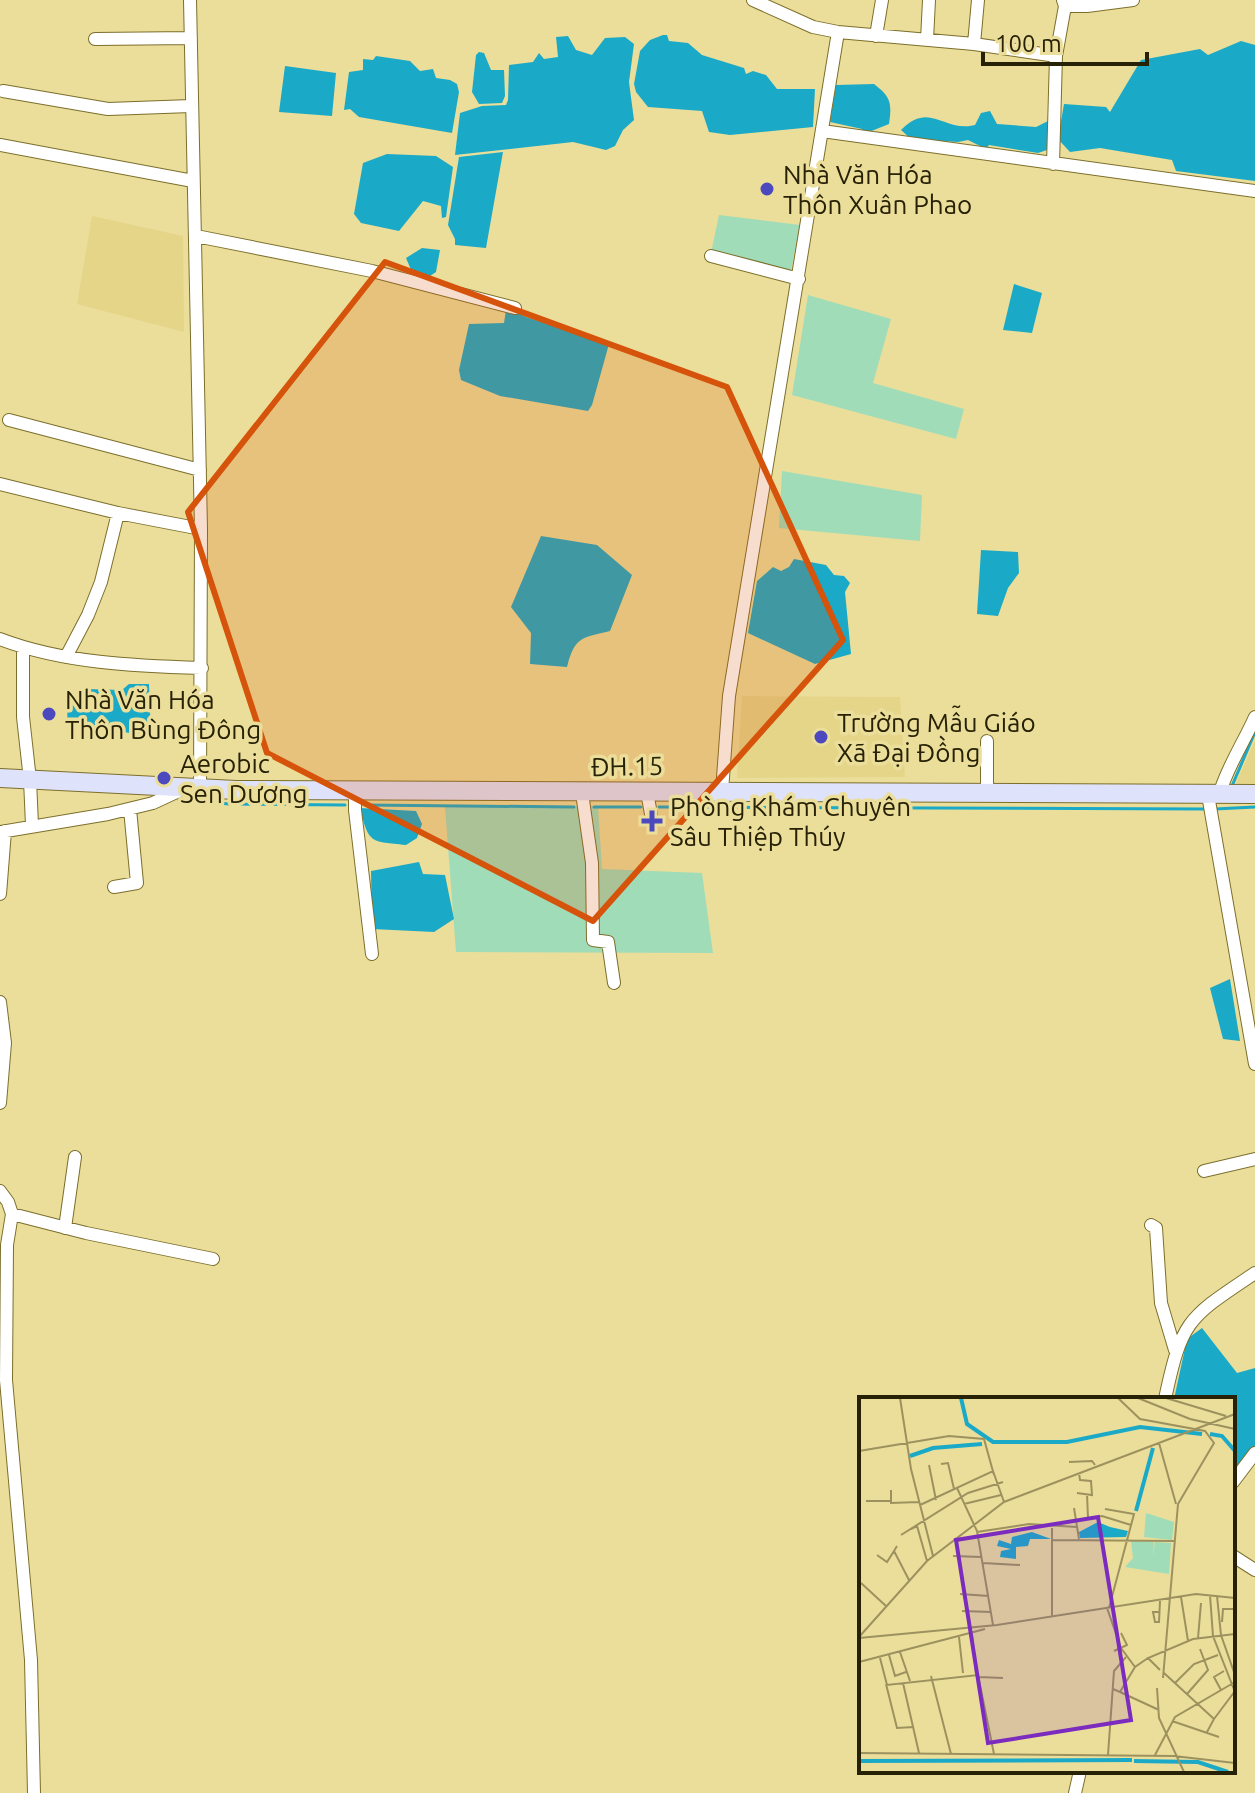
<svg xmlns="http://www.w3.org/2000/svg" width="1255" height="1793" viewBox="0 0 1255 1793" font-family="Ubuntu,sans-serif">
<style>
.built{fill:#e4d589}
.green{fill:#a1dcb9}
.water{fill:#1ba9c8}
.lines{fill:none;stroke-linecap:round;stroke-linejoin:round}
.stream{stroke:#1ba9c8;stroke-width:3}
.street-casing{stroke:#7c6f2c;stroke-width:14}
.secondary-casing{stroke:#7c6f2c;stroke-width:20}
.street{stroke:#fff;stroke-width:12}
.secondary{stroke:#dfe2fb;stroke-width:18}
.marked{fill:#d5530b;fill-opacity:0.2;stroke:#d5530b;stroke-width:6;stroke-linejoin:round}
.poi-dot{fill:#4c49bf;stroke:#ebde9a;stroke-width:3}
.labels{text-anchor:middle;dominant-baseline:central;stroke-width:7;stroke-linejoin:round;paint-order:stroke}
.poi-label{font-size:26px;fill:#272106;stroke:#ebde9a;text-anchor:start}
.street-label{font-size:26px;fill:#272106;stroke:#ebde9a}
.inset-river{fill:none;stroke:#1ba9c8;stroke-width:4}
.inset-road{fill:none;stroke:#9d925f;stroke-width:2}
.view{fill:#7b2cbf;fill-opacity:0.15;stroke:#7b2cbf;stroke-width:4}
.inset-edge{fill:none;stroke:#272106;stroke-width:4}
</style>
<rect width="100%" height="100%" fill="#ebde9a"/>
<!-- built -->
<path class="built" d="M92 216 183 236 184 332 77 304Z
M742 696 900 697 905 777 737 778Z
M1255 740V785L1236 784Z"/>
<!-- green -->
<path class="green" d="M719 215 800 225 790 275 711 253Z
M808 295 891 319 873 383 964 409 956 439 792 395Z
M782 471 922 495 920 541 779 528Z
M598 806 602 869 702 873 713 953 456 952 445 807Z"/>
<!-- water -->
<path class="water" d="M663 35H667L669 41 688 43 702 55 744 68 746 74 753 71 766 75 777 89H815L813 127 730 135 709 132 702 111 648 107 636 92 634 84 640 51 650 40Z
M568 36 576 50 592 55 605 38 625 37 634 44 629 82 634 120 623 130 615 146 606 150 573 142 455 155 460 113 482 106 506 105 508 100 509 65 533 62 539 53 544 59 558 57 556 37Z
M1241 41 1255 45V181L1176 171 1172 160 1100 148 1070 152 1058 139 1064 104 1106 107 1110 112 1141 60 1200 49 1208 55Z
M479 52 484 53 491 70H504L505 96 502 103 479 104 472 92 476 55Z
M376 56 410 61 420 71 433 69 436 78 450 80 457 84 459 92 452 133 359 117 350 109 344 110 349 72 363 70V59L373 60Z
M285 66 336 73 332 116 279 112Z
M874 84C891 97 892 103 889 124L864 134 862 129 830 122 836 85Z
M990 111 997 124 1036 127 1050 120 1047 150 1038 153 989 145 986 149 968 140 958 142 911 139 901 130C930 100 944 133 975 125L981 113Z
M503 152 486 248 455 245V239L448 225 459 157Z
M387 154 436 156 453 167 446 217 442 218 441 206 423 201 399 231 361 223 354 214 363 163Z
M422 248 440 250 436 272 430 276 412 272 406 258Z
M1014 284 1042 293 1032 333 1003 330Z
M506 310H512L526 317 609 344 592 405 588 411 500 396 461 380 459 370 469 324 504 323Z
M541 536 597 545 632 575 610 631C582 638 575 636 567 667L530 664 531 633 511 607Z
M981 550 1018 552 1019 573 1008 588 998 616 977 614Z
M794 559 826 565 834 575 844 576 850 583 845 592 851 654 815 664 748 633 757 581 773 567 781 571 789 567Z
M129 684H149L151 736 67 724 68 697 84 701 87 689 122 690Z
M360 808 416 811 422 824 417 838 406 845C371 841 369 845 360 808Z
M419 862 423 874 445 875 454 919 434 932 372 929 371 871Z
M1230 979 1240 1041 1223 1039 1210 988Z
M1202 1328 1237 1373 1255 1368V1448L1233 1476V1399H1174L1187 1339Z"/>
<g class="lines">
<!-- stream -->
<path class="stream" d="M1232 786 1255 732
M179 800 230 804 345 805
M365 805 574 807
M594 807H641
M659 807 1207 809
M1215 809 1255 807"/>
<defs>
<path id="street" d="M190 0 201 529 200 788
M753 0 813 27 838 32 974 44 1056 56
M1065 6H1087L1133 0
M876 36 882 0
M95 39 191 38
M927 40 929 0
M974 44 978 0
M3 91 108 109 191 106
M822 131 1255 191
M0 145 193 181
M1053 164 1056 56 1065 6 1063 0
M196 236 372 271 515 308
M711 256 799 279
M9 420 200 470
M0 484 118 513 201 529
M0 639C63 663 135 666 202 668
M23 647V717L30 780 32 825
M66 657 88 615 101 582 118 513
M355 790V810L372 954
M722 791 729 696 838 32
M647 792 651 814
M582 793 592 863 593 940 608 942 614 983
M987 794V741
M1208 795 1255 1064
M1219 795C1227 767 1243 744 1255 717
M0 832 108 814 153 803 183 789
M114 887 137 883 130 809
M0 894 5 831
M0 1002 5 1043 0 1103
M1204 1171 1255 1159
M0 1191 8 1202 12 1214 7 1245 6 1380 31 1660 34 1793
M12 1214 86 1233 213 1259
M1151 1225 1156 1228 1161 1303 1175 1350
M65 1228 75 1157
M1165 1399C1182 1319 1188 1318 1255 1273
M1233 1482 1255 1453
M1233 1556 1255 1570
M1075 1793 1080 1771"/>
<path id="secondary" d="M0 778 236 790 1255 794"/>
</defs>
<!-- street casing -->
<use href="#street" class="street-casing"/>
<!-- secondary casing -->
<use href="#secondary" class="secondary-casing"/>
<!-- street -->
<use href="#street" class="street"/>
<!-- secondary -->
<use href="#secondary" class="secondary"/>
</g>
<!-- marked area -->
<path class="marked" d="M385 262 727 387 843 640 593 921 267 753 188 512Z"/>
<!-- markers -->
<g class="poi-dot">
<circle cx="767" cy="189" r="8"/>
<circle cx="49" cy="714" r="8"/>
<circle cx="821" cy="737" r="8"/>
<circle cx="164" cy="778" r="8"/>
<path d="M648 809h8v8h8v8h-8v8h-8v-8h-8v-8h8z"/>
</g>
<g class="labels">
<!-- poi labels -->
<g class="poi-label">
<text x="783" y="174">Nhà Văn Hóa<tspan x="783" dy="30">Thôn Xuân Phao</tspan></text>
<text x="65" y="699">Nhà Văn Hóa<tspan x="65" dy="30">Thôn Bùng Đông</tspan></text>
<text x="837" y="722">Trường Mẫu Giáo<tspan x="837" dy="30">Xã Đại Đồng</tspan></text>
<text x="180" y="763">Aerobic<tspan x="180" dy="30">Sen Dương</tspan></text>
<text x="670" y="806">Phòng Khám Chuyên<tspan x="670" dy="30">Sâu Thiệp Thúy</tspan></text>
</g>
<!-- street labels -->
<g class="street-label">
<text transform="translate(627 766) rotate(-1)">ĐH.15</text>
</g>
</g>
<!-- overview -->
<g transform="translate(859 1397)">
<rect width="376" height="376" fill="#ebde9a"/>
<path d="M287 116 315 125 313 143 285 140ZM272 144 295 145 294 159 296 145 312 146 310 177 266 170 274 161Z" fill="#a1dcb9"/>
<path d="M239 125 251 130 269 134 267 140 221 141 220 135ZM173 135 192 142H171L169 149 157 150V162L141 160 142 154 152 152 138 149 140 143 152 147 153 140Z" fill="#1ba9c8"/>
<path class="inset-river" d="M102 1 108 27 134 45H208L281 30 343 37M351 37 363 39 376 54M51 59 74 51 123 47M277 114 294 51M0 364 273 363M275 364 339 365 369 375"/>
<path class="inset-road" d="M41 1 52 72 74 159M259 1 281 22 346 34 355 46 319 107 304 281M279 1 331 22 376 32M307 1 367 19M300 46 317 107M0 54 90 39 125 42 135 78M210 65 233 64 236 68M82 67 89 66 95 92M70 68 77 103M98 91 118 134 134 228M32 93V106L60 105M218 96 233 98 232 84 221 83 220 76M228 97 229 121M7 104H32M105 107 142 98M61 108 134 74 145 105M215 111 220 142M246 112 275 117 250 211M218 124 243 119 272 128M193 131V219M52 132 58 129 68 164M118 135 170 127 218 130M42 138 109 96 144 85M193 143 315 144M38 149 35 154 50 183M18 158 28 165 35 154M94 159 122 160M124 166 161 168M2 186 27 209M101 197 130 199M351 198 354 239 376 295M358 199 362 238 376 278M322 200 329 244M248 211 262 251 276 270M103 214 132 215M300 215H294L296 225H300L301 204M363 225 364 212H376M113 237 117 277M0 240 68 164 145 105 376 17M100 240 104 276M0 241 138 228 337 197 376 201M339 241 342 206M255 254 268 248 262 236M41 255 51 284M30 258 36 279 47 275M21 261 28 288 119 278 135 357M0 265 126 232M301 273 289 261 334 242 376 237M305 276 355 322 348 335M72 279 92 357M120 280 144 281M44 286 60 356M316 286 335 267 359 258M27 287 38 331 55 330M298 291 300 321 325 375M254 292 261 295 276 270 289 261M362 293 355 280 365 274M261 295 300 313M328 297 349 273 341 252M355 322 376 294M313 324 360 340M0 356 315 359 376 366M249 358 255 274 267 260M296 358 316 320 376 285"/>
<path class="view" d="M239 120 272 323 129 346 97 143Z"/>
<rect width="376" height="376" class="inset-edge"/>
</g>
<!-- scale -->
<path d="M983 52v12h164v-12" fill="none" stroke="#272106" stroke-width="4"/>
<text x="995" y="52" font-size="24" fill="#272106" stroke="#ebde9a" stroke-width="6" paint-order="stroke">100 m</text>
</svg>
